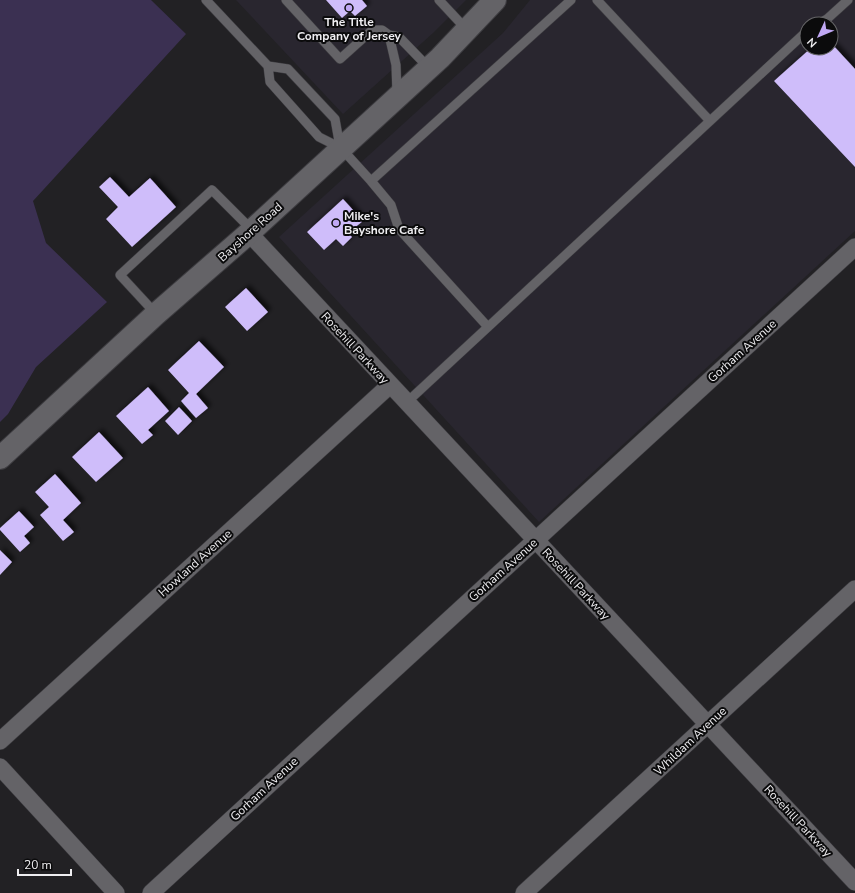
<svg xmlns="http://www.w3.org/2000/svg" width="855" height="893" viewBox="0 0 855 893" font-family="'Nunito Sans',sans-serif">
<style>
.built{fill:#29262f;fill-rule:evenodd}
.green{fill:#3b3052}
.building{fill:#cfbdfa;filter:url(#shadow)}
.lines{fill:none;stroke-linecap:round;stroke-linejoin:round}
.lane-casing{stroke:#3d3c40;stroke-width:10}
.street-casing{stroke:#3d3c40;stroke-width:18}
.secondary-casing{stroke:#3d3c40;stroke-width:24}
.lane{stroke:#646367;stroke-width:9}
.street{stroke:#646367;stroke-width:17}
.secondary{stroke:#646367;stroke-width:22}
.poi-dot{fill:#c0a8f4;stroke:#0b0b0c;stroke-width:1.5}
.labels{text-anchor:middle;dominant-baseline:central;stroke-width:4;stroke-linejoin:round;paint-order:stroke}
.poi-label{font-size:12px;font-weight:bold;fill:#efeef1;stroke:#0b0b0c}
.street-label{font-size:12px;fill:#efeef1;stroke:#0b0b0c}
</style>
<defs>
<filter id="shadow"><feDropShadow dx="3.5" dy="-3.5" stdDeviation="2" flood-color="#0009"/></filter>
</defs>
<rect width="100%" height="100%" fill="#222124"/>
<!-- built -->
<path class="built" d="M236 0H466L433 33 343 114Z
M530 0H855V231L539 522 279 237 503 33ZM807 24H831V48H807Z"/>
<!-- green -->
<path class="green" d="M0 0H151L186 34 33 201 46 243 107 302 36 367 8 414 0 422Z"/>
<!-- building -->
<path class="building" d="M326 0H362L367 6 355 16 350 11 342 18Z
M831 43 855 69V167L774 81 811 48H831Z
M110 177 129 197 150 178 176 207 132 247 106 219 118 207 99 187Z
M343 199 363 221 348 233 352 237 343 246 336 239 324 250 307 232Z
M246 288 268 312 247 331 225 307Z
M199 341 224 367 196 394 208 408 196 418 181 401 189 393 168 370Z
M148 387 169 411 148 430 153 435 142 444 116 416Z
M179 407 192 421 178 435 165 421Z
M99 432 123 458 96 482 72 457Z
M55 474 81 503 63 520 74 532 63 541 40 515 49 507 35 492Z
M19 511 34 527 24 536 30 543 20 552 0 530V528Z
M0 550 12 562 0 575Z"/>
<g class="lines">
<defs>
<path id="lane" d="M206 0 268 66 270 82 319 137 341 148 371 181 391 205 399 229 488 327
M286 0 340 59 370 32 376 30H382L389 35 399 37 429 68
M439 0 467 30
M597 0 710 121
M818 24 827 19 848 0
M389 35 396 65 397 95
M268 66 288 69 335 119 340 147
M371 181 571 0
M156 314 120 275 212 190 252 230
M406 403 807 31"/>
<path id="street" d="M249 233 855 882
M0 741 390 385
M0 767 116 893
M151 893 855 247
M524 893 855 589"/>
<path id="secondary" d="M0 458 156 314 249 233 440 58 495 0"/>
</defs>
<!-- lane casing -->
<use href="#lane" class="lane-casing"/>
<!-- street casing -->
<use href="#street" class="street-casing"/>
<!-- secondary casing -->
<use href="#secondary" class="secondary-casing"/>
<!-- lane -->
<use href="#lane" class="lane"/>
<!-- street -->
<use href="#street" class="street"/>
<!-- secondary -->
<use href="#secondary" class="secondary"/>
</g>
<!-- markers -->
<g class="poi-dot">
<circle cx="349" cy="8" r="4"/>
<circle cx="336" cy="223" r="4"/>
</g>
<g class="labels">
<!-- poi labels -->
<g class="poi-label">
<text x="349" y="22">The Title<tspan x="349" dy="14">Company of Jersey</tspan></text>
<text x="344" y="216" text-anchor="start">Mike's<tspan x="344" dy="14">Bayshore Cafe</tspan></text>
</g>
<!-- street labels -->
<g class="street-label">
<text transform="translate(250 232) rotate(-42)">Bayshore Road</text>
<text transform="translate(355 348) rotate(47)">Rosehill Parkway</text>
<text transform="translate(742 351) rotate(-42)">Gorham Avenue</text>
<text transform="translate(195 563) rotate(-42)">Howland Avenue</text>
<text transform="translate(503 570) rotate(-42)">Gorham Avenue</text>
<text transform="translate(576 584) rotate(47)">Rosehill Parkway</text>
<text transform="translate(690 741) rotate(-43)">Whildam Avenue</text>
<text transform="translate(264 789) rotate(-43)">Gorham Avenue</text>
<text transform="translate(798 821) rotate(47)">Rosehill Parkway</text>
</g>
</g>
<!-- north arrow -->
<g transform="translate(819 36) rotate(226)"><circle r="19" fill="#0b0b0c" stroke="#666668"/>
<path d="M0-3L7 15L0 10L-7 15Z" fill="#c0a8f4"/>
<text y="-6" font-size="11" font-weight="bold" text-anchor="middle" fill="#efeef1">N</text>
</g>
<!-- scale -->
<path d="M18 869v6h53v-6" fill="none" stroke="#efeef1" stroke-width="2"/>
<text x="24" y="869" font-size="12" fill="#efeef1" stroke="#0b0b0c" stroke-width="3" paint-order="stroke">20 m</text>
</svg>
